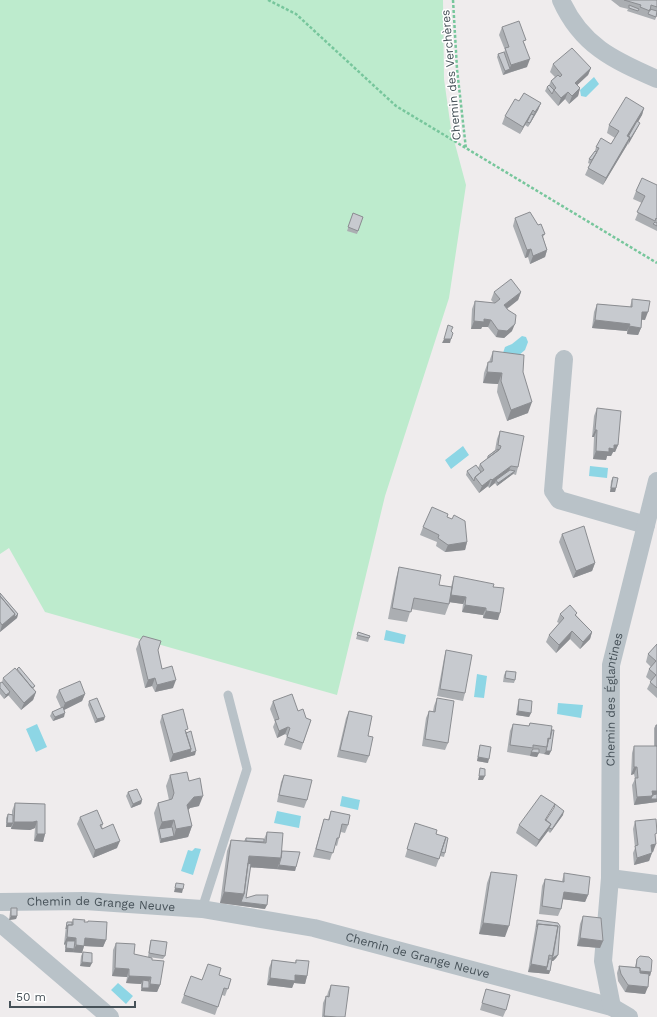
<svg xmlns="http://www.w3.org/2000/svg" width="657" height="1017" viewBox="0 0 657 1017" font-family="'Work Sans',sans-serif">
<style>
.green{fill:#bdebcd}
.water{fill:#8dd6e5}
.lines{fill:none;stroke-linecap:round;stroke-linejoin:round}
.path{stroke:#77c69c;stroke-width:2.5;stroke-dasharray:3 2;stroke-linecap:butt}
.lane{stroke:#b9c2c8;stroke-width:9}
.street{stroke:#b9c2c8;stroke-width:18}
.wall{fill:#abaeb2}
.shaded-wall{fill:#8b8d91}
.building{fill:#c7cacf;stroke:#8b8d91}
.labels{text-anchor:middle;dominant-baseline:central;stroke-width:3;stroke-linejoin:round;paint-order:stroke}
.street-label{font-size:12px;fill:#465158;stroke:#fff}
</style>
<rect width="100%" height="100%" fill="#efeced"/>
<!-- green -->
<path class="green" d="M0 0H443L444 79 451 129 466 185 449 298 385 496 337 695 45 612 9 548 0 554Z"/>
<!-- water -->
<path class="water" d="M594 77 599 84 586 97 581 96 580 90Z
M522 336 526 337 528 342 525 350 518 356 503 353 505 347 512 344Z
M463 446 469 455 451 469 445 460Z
M590 466 608 468 607 478 589 476Z
M386 630 406 635 404 644 384 640Z
M477 674 487 676 484 698 474 697Z
M558 703 583 705 581 718 557 714Z
M37 724 47 747 36 752 26 729Z
M342 796 360 800 358 810 340 806Z
M277 811 301 816 299 828 274 823Z
M195 848 201 849 193 875 181 871 188 850 192 851Z
M118 983 133 996 126 1004 111 990Z"/>
<g class="lines">
<!-- path -->
<path class="path" d="M268 0 296 14 396 106 657 263
M453 0 457 69 466 149"/>
<!-- lane -->
<path class="lane" d="M202 909 247 769 228 695"/>
<!-- street -->
<g class="street">
<path d="M561 0C581 45 613 60 657 79"/>
<path d="M564 359 553 491 559 500 646 525"/>
<path d="M610 878 657 884"/>
<path id="s1" d="M0 902 85 901 202 909 314 928 612 1007 629 1017"/>
<path d="M0 923 110 1017"/>
<path id="s2" d="M612 1007 603 961 610 878 611 665 657 481"/>
</g>
</g>
<!-- wall -->
<path class="wall" d="M611 0H657V15L655 20 627 11 628 9 620 7Z
M502 27 525 44 527 67 503 75 497 57 498 54 504 52 505 50 499 35Z
M553 64 591 68 588 75 577 85 580 88 578 96 569 104 565 99 558 106 545 91 547 87 549 85 551 81 555 77 550 72Z
M519 101 541 103 538 110 528 127 525 125 520 134 502 124 505 116Z
M644 108 642 115 638 122V127L603 185 585 175 590 164 588 163 589 159 595 151 596 147 611 144 615 138 607 133 609 125Z
M657 185V231L635 220 642 203 633 199 636 191Z
M353 213 363 217 357 234 347 231Z
M515 218 538 225 545 234 543 237 547 250 545 257 530 264 528 257 525 258 513 226Z
M494 292H521L518 300 507 309 512 331 504 338 496 337 488 327H482L481 329H471L472 309 475 301 494 303 491 300Z
M632 299 645 320H642L641 328 638 335 627 334V331L592 328 594 312 597 304 630 307Z
M493 351 523 372 528 413 507 421 497 392 498 384 483 383 484 373 488 362H489Z
M597 408 618 445 615 452H613L611 456H607L606 460 593 459 594 437H592L594 416Z
M500 431 518 467 516 475 513 474 497 486 495 483 489 488 488 486 479 493 466 475 467 471 478 468 480 464 487 459 488 456 495 450 497 439Z
M613 477 616 488 615 492H610L611 481Z
M447 517 467 542 465 550 445 552 436 546 437 542 420 535 423 527Z
M562 534 595 563 592 571 573 578 559 542Z
M399 567 439 585 451 587 454 576 493 587 498 620 483 618V615L462 612 463 604 450 602 445 615 411 609 407 622 388 619 396 578Z
M0 593 18 614 17 618 0 632Z
M577 613 576 615 592 632 590 639 580 649 570 639 556 653 546 642 549 635 559 623 557 622 560 614Z
M358 632 370 636 368 642 356 639Z
M139 642 158 651 162 669 173 688 155 692 152 686 145 688 136 649Z
M657 644V698L647 689 651 681 646 677 649 669 651 667 646 662 648 654Z
M446 650 465 693 463 701 437 696 444 658Z
M506 671 515 680 514 683 503 682 504 675Z
M3 678 35 686 33 689 36 692 33 700 21 710 8 695 4 699 0 694V683L2 682Z
M59 690 85 694 82 701 64 710V717L53 721 50 716 52 712 61 708 56 697Z
M437 698 448 743 445 750 422 746 426 718 429 711H433L434 706Z
M519 699 531 713 529 717 516 715 518 703Z
M89 701 104 720 95 723 88 705Z
M273 701 298 711 306 718 311 720 301 750 284 745 287 736 285 734 277 738 273 727 275 722 270 709Z
M349 711 368 736 369 756 366 763 337 757 346 718Z
M162 715 187 732 195 755 170 762 160 722Z
M530 723 552 730 551 751 549 755 538 753 537 757 507 752 510 731 513 724 529 726Z
M656 725 657 802 634 805 632 785 635 779 634 774 631 775 632 753 634 746H654V728Z
M480 745 488 763 477 761 479 749Z
M170 775 189 781 199 806 190 808 188 810 192 826 188 837 160 843 154 813 158 803 169 800 166 786Z
M284 775 307 800 304 808 277 802 281 782Z
M128 792 142 800 141 804 131 808 126 796Z
M15 803 45 804V834L43 842 34 841 35 828 30 830 11 829V827H6V818L8 814H12V811Z
M331 811 348 825 345 833 341 832 339 838 337 846 335 845 330 860 313 857 324 819 328 820Z
M563 815 550 833 548 831 536 847 516 833 519 825Z
M80 817 103 824 102 827 117 848 93 858 77 824Z
M635 821 656 839 653 852H652L649 861 634 865 633 853 635 848 633 829Z
M415 823 436 834 445 853 444 857 440 856 436 867 405 857Z
M267 832 282 851 296 867 295 871 250 867 246 898 265 909 220 903 227 851 231 840 244 841 246 838 264 839Z
M491 872 505 937 479 934 487 883Z
M564 873 588 895 585 902 563 899 561 909 558 916 539 914 542 886 545 879 562 881Z
M11 908 17 916 16 919 9 920 10 912Z
M583 916 603 941 600 948 577 946 580 924Z
M73 919 84 922H88V921L106 940 103 947 84 946 82 953 65 952V945L64 944 66 926 67 922H72Z
M537 920 558 955 556 958 553 961H552L550 971 549 974 528 972 536 924Z
M151 940 165 956 163 959 148 957 150 943Z
M116 943 134 954 152 960 160 985 157 992 141 991V984L126 983 127 977 112 976 113 950Z
M83 952 90 967 80 966 81 956Z
M637 959 651 972 650 976H649L645 994 625 992 618 981 617 973 619 966 635 967Z
M272 960 295 963 296 960 307 976 305 984 294 983 292 988 267 985 269 968Z
M219 975 231 979 225 996 222 995 215 1015 181 1003 191 976 202 980Z
M331 985 345 1017H322L323 1003 326 996H327L328 992Z
M486 989 506 1010 503 1017 480 1010Z"/>
<!-- shaded-wall -->
<path class="shaded-wall" d="M530 59 527 67 508 73 511 65Z
M591 68 588 75 572 90 575 83Z
M510 69 508 73 503 75 505 71Z
M580 88 578 96 569 104 572 96Z
M568 92 565 99 558 106 561 98Z
M541 103 538 110 528 127 535 112Z
M644 108 642 115 627 140V136Z
M533 110 530 118 527 122 525 125 520 134 523 127Z
M640 123 638 127 628 145 629 141Z
M630 137 627 145 603 185 606 178Z
M531 249 528 257 525 258 527 250Z
M547 250 545 257 530 264 533 256Z
M521 292 518 300 501 313 504 305Z
M642 312H648L645 320 640 319Z
M484 319 491 320 488 327H482L481 329H471L474 321Z
M595 320 630 324 627 331 592 328Z
M515 324 512 331 504 338 496 337 498 330Z
M629 326 641 328 638 335 627 334Z
M444 339H451L450 343H442Z
M487 372 502 373 498 384 483 383Z
M532 402 528 413 507 421 511 410Z
M595 430H597L594 437H592Z
M614 445H618L615 452H613L611 456H607L606 460 593 459 596 451 609 448Z
M511 466 508 473 496 480 495 483 489 488 492 480Z
M515 471 513 474 497 486 498 483Z
M491 479 488 486 479 493 482 486Z
M611 488H616L615 492H610Z
M467 542 465 550 445 552 448 545Z
M595 563 592 571 573 578 576 571Z
M451 595 466 597 463 604 448 602Z
M465 605 486 608 483 615 462 612Z
M486 611 500 613 498 620 483 618Z
M15 614H18L17 618 0 632 2 625Z
M572 631 570 639 556 653 559 645Z
M592 632 590 639 580 649 583 642Z
M155 678 152 686 145 688 148 680Z
M176 680 173 688 155 692 157 685Z
M10 692 9 695 4 699 6 695Z
M36 692 33 700 21 710 24 703Z
M85 694 82 701 62 711 65 703Z
M518 711 531 713 529 717 516 715Z
M65 713 64 717 53 721 55 717Z
M105 717 104 720 95 723 97 719Z
M288 727 285 734 277 738 279 731Z
M191 749 196 751 195 755 170 762 173 754Z
M546 751H551L549 755 544 754Z
M531 752 539 753 537 757 530 756Z
M478 757 489 759 488 763 477 761Z
M634 767H637L634 774 631 775Z
M479 776H485L483 780H478Z
M652 791H657V802L634 805 637 797Z
M203 796 199 806 190 808 183 816 187 805 194 797Z
M142 800 141 804 131 808 133 804Z
M564 811 563 815 550 833 552 829Z
M174 820 170 831 159 829 162 822Z
M37 821 35 828 30 830 11 829 14 822Z
M7 823H13L11 827H6Z
M551 824 548 831 536 847 539 840Z
M192 826 188 837 160 843 161 839 174 836 176 829Z
M37 834H45L43 842 34 841Z
M120 841 117 848 93 858 95 850Z
M656 844 653 852H649L651 845Z
M652 853 649 861 634 865 637 858Z
M249 856 281 858 277 869 246 867Z
M279 865 296 867 295 871 277 869Z
M175 888 183 889 182 893 174 892Z
M224 892 244 894 241 902 267 905 265 909 220 903Z
M564 892 588 895 585 902 561 899Z
M11 916H17L16 919 9 920Z
M483 923 509 926 505 937 479 934Z
M67 937 76 938 74 945 67 941 65 945 64 944Z
M85 938 106 940 103 947 84 946 82 953 73 952 76 945Z
M580 938 603 941 600 948 577 946Z
M66 948 74 949 73 952H65Z
M558 955 556 958 553 961H551L552 958Z
M82 962 92 963 90 967 80 966Z
M531 964 547 967 550 971 549 974 528 972Z
M115 968 129 969 127 977 112 976Z
M636 971 651 972 650 976 634 975Z
M295 975 307 976 305 984 294 983 292 988 267 985 270 978Z
M129 976 151 977 148 984 143 980 141 984 126 983Z
M150 984 160 985 157 992 141 991 142 988H149Z
M628 985 648 987 645 994 625 992Z
M324 1016 337 1017H324Z"/>
<!-- building -->
<path class="building" d="M624 0H657V7L651 5 650 11 640 7 641 5Z
M629 5 639 9 638 11 629 8Z
M650 9 657 11 656 17 648 14Z
M519 21 526 40 523 41 530 59 511 65 505 48 509 47 502 27Z
M572 48 591 68 575 83 580 88 572 96 568 92 561 98 554 90 556 88 551 81 558 75 560 77 562 75 553 64Z
M504 52 510 69 505 71 498 54Z
M549 85 554 90 552 94 547 87Z
M524 93 541 103 535 112 533 110 523 127 505 116 515 99 519 101Z
M626 97 644 108 627 136 630 137 606 178 588 168 599 148 596 147 601 138 611 144 619 131 609 125Z
M531 114 534 115 530 123 527 122Z
M637 121 640 123 629 141 630 137H628Z
M595 151 597 152 592 160 589 159Z
M642 178 657 185V219L656 218 655 221 637 212 645 196 636 191Z
M530 212 538 225 541 224 545 234 542 235 547 250 533 256 531 249 527 250 515 218Z
M353 213 363 217 358 231 348 227Z
M655 222 657 223V226L653 224Z
M511 279 521 292 504 305 508 310 516 315 515 324 507 331 498 330 491 320 484 319V322L474 321 475 301 495 303 500 299 494 292Z
M632 299 650 301 648 312H642L641 328 629 326 630 324 595 320 597 304 632 307Z
M448 325 453 327 451 331 453 333 451 339H444Z
M493 351 524 355 523 372 532 402 511 410 501 381 502 373 487 372 488 362H492Z
M597 408 621 411 618 445H614V449L609 448V452L596 451 597 430H595Z
M500 431 524 436 518 467 511 466 492 480 491 479 482 486 475 477 484 470 480 464 500 449 501 446 498 445Z
M498 449 499 450 488 458V456Z
M476 465 481 472 475 477 474 481 467 471Z
M510 470 515 471 498 483 496 480Z
M613 477 618 478 616 488H611Z
M432 507 448 514 447 517 452 519 454 515 465 521 467 542 448 545 438 538 439 535 423 527Z
M584 526 595 563 576 571 562 534Z
M399 567 441 575 439 585 452 587 449 604 414 598 411 612 392 608Z
M454 576 494 584 493 587 504 588 500 613 486 611V608L465 605 466 597 451 595Z
M0 593 18 614 14 618 15 614 0 596Z
M0 596 15 614 2 625 0 622Z
M570 605 577 613 575 615 592 632 583 642 572 631 559 645 549 635 564 618 560 614Z
M358 632 370 636 369 638 357 635Z
M143 636 161 641 158 650 162 669 172 666 176 680 157 685 155 678 148 680 139 642Z
M657 644V688L650 682 656 675 649 669 656 661 648 654Z
M446 650 472 655 465 693 440 689Z
M19 667 35 686 32 688 17 669Z
M15 668 36 692 24 703 3 678Z
M506 671 516 672 515 680 505 678Z
M80 681 85 694 65 703 59 690Z
M2 682 10 692 6 695 0 688V683Z
M292 694 298 711 303 709 306 718 311 720 303 743 287 737 290 728 288 727 279 731 275 720 279 719 273 701Z
M97 698 105 717 97 719 89 701Z
M437 698 454 701 448 743 425 739 429 711 435 712Z
M519 699 532 701 531 713 518 711Z
M63 707 65 713 55 717 52 712Z
M183 709 188 729 185 730 191 749 173 754 162 715Z
M349 711 372 716 368 736 373 737 369 756 340 750Z
M530 723 552 726 550 739 548 738 547 747 533 745V748L510 745 513 724 529 726Z
M656 725H657V746H656Z
M552 730H554L551 751H546L549 738 550 739Z
M191 731 196 751 190 753 191 749 186 733Z
M480 745 491 747 489 759 478 757Z
M634 746H657V791H652L653 796 637 797 635 778H638L637 767H634Z
M533 749H539V753L531 752Z
M480 768 485 769V776H479Z
M187 772 189 781 200 778 203 796 194 797 187 805 192 826 176 829 174 820 162 822 158 803 172 799 174 793 170 775Z
M284 775 312 780 307 800 279 795Z
M137 789 142 800 133 804 128 792Z
M657 794V799H651L652 795Z
M541 795 555 804 545 820 551 824 539 840 519 825Z
M15 803 45 804V834H37V821L33 822H14Z
M555 804 564 811 552 829 549 828 551 824 546 820 554 808Z
M97 810 103 824 100 825 102 829 113 824 120 841 95 850 80 817Z
M331 811 350 815 348 825 342 824 339 838H337L333 853 316 849 324 819 329 820Z
M8 814 13 815V823H7Z
M656 819 657 833 655 834 656 844 651 845 652 853 637 858 635 846 638 845 635 821Z
M415 823 437 830 436 834 446 837 439 859 407 849Z
M172 827 174 836 161 839 159 829Z
M267 832 283 833 281 858 249 856 244 894 224 892 231 840 266 843Z
M446 837 448 838 445 853 441 852Z
M246 838 264 839V842L246 841Z
M282 851 300 852 296 867 279 865 281 858Z
M248 863 251 864 246 898 256 895H268L267 905 241 902 244 894Z
M491 872 517 875 509 926 483 923Z
M564 873 590 877 588 895 564 892 561 909 542 906 545 879 564 882Z
M176 883 184 884 183 889 175 888Z
M11 908H17V916H11Z
M583 916 601 918 603 941 580 938Z
M73 919 85 920 84 922H88V921L107 922 106 940 85 938 84 946 76 945V938L67 937 68 925H73Z
M537 920 558 923 560 926 558 955 552 958 558 926 538 924 537 927Z
M67 922H72V925H68L66 929Z
M538 924 558 926 553 956 549 955 547 967 531 964Z
M151 940 167 942 165 956 149 953Z
M67 941H75L74 949 66 948Z
M116 943 135 944 134 954 152 958V960L164 961 160 985 150 984 151 977 129 976V969L115 968Z
M83 952 92 953V963L82 962Z
M640 956 649 957 652 960 651 972 640 971V968L636 967 637 959Z
M549 959H552L550 971 546 970 547 967Z
M272 960 296 963V960L309 961 307 976 295 975V981L270 978Z
M208 964 221 968 219 975 231 979 228 989 224 988 218 1007 184 995 191 976 202 980Z
M619 966 640 968V973L649 974 648 987 628 985 621 974Z
M143 980 149 981V988H142Z
M331 985 349 987 345 1017H337L324 1016 326 996 329 997Z
M486 989 510 995 506 1010 482 1003Z"/>
<g class="labels">
<!-- street labels -->
<g class="street-label">
<text transform="translate(451 75) rotate(-95)">Chemin des Verchères</text>
<text stroke="none"><textPath href="#s2" startOffset="309">Chemin des Églantines</textPath></text>
<text stroke="none"><textPath href="#s1" startOffset="101">Chemin de Grange Neuve</textPath></text>
<text stroke="none"><textPath href="#s1" startOffset="423">Chemin de Grange Neuve</textPath></text>
</g>
</g>
<!-- scale -->
<path d="M10 1001v6h125v-6" fill="none" stroke="#465158" stroke-width="2"/>
<text x="16" y="1001" font-size="12" fill="#465158" stroke="#ffffff" stroke-width="3" paint-order="stroke">50 m</text>
</svg>
